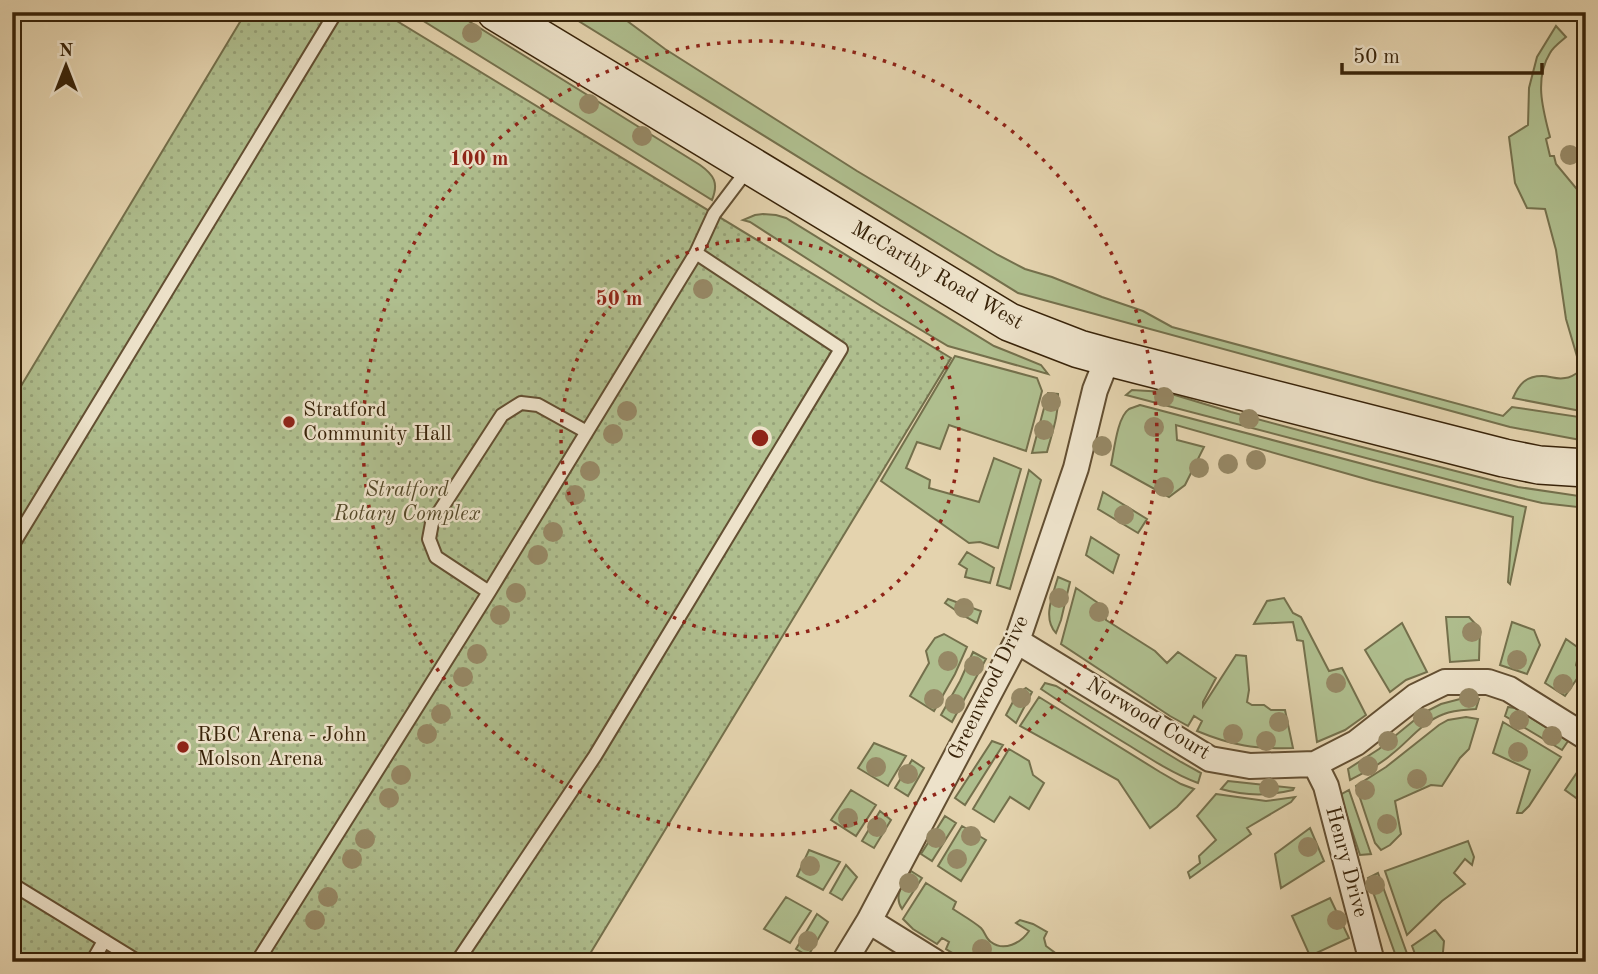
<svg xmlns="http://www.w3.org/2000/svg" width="1598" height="974" viewBox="0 0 1598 974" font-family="'Old Standard TT',serif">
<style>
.grass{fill:#afbe8e;stroke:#74704c;stroke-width:2}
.park{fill:url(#park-dots);stroke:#74704c;stroke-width:2}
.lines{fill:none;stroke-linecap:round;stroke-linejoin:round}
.lane-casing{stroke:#634f32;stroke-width:16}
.street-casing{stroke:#634f32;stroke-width:28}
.secondary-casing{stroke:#382309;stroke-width:40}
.lane{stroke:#ede2ca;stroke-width:12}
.street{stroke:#ede2ca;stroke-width:24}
.secondary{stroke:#ede2ca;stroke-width:37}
.tree{fill:#968865}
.ring{fill:none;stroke:#8f2418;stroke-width:3.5;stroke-dasharray:3.5 7}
.poi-dot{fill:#8f2418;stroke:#ede2ca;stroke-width:2.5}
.labels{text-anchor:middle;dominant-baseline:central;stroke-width:5;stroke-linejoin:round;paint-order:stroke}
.street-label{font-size:21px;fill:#382309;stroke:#ede2ca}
.poi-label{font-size:21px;fill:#382309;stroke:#ede2ca;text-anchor:start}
.park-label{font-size:21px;font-style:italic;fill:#564a2a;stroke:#ede2ca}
.centre{fill:#8f2418;stroke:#ede2ca;stroke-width:3.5}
.ring-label{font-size:21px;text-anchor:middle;font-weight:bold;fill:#8f2418;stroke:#ede2ca;stroke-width:5;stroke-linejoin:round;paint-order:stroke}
</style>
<defs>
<pattern id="park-dots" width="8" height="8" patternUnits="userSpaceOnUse" patternTransform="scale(1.75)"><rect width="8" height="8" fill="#afbe8e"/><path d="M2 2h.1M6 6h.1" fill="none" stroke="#97a379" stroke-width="1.8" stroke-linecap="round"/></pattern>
</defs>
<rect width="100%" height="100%" fill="#e4d3ae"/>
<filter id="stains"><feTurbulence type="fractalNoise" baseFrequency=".00286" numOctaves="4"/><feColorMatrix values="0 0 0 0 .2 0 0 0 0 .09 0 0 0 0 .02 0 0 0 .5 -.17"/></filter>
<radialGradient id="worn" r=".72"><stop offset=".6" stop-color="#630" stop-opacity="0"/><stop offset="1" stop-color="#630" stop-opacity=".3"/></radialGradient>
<!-- grass -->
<path class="grass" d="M409 12H454L700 165C714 175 719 183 712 200Z
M564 12H615L665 49 857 171 998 255 1025 269 1052 277 1102 297 1143 311 1172 327 1503 416 1512 407 1586 418V441L1510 427 1018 293Z
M1556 26 1566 37C1560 42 1553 47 1550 53 1534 79 1543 110 1550 137L1546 139 1550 156H1554L1556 164 1586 200V412L1513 398C1519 384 1526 376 1542 376 1550 376 1557 380 1565 378 1571 378 1576 374 1581 370L1566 319 1556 250 1545 209 1527 208 1515 183 1509 137 1528 125 1529 88 1537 57Z
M763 214 776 215 786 218 994 346 1041 365 1048 374 948 346 881 306 750 222 743 220 755 215Z
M955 356 1037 378 1042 391 1026 451 949 425 940 449 917 442 906 468 930 480 929 488 979 502 994 458 1021 469 998 548 980 542 969 543 881 481Z
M1132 390 1165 392 1231 412 1358 446 1518 487 1586 497V508L1542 503 1484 489 1126 395Z
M1048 393 1058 394C1059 415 1052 433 1047 452L1032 453Z
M1140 405 1526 507 1510 584 1508 582 1513 517 1373 481 1176 425 1177 440 1204 447 1185 485 1169 497 1111 465C1114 452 1117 417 1129 409 1131 408 1138 406 1140 405Z
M1029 470 1041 480 1010 589 997 585Z
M1103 492 1147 519 1138 533 1098 509Z
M1091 537 1119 555 1113 573 1086 555Z
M967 552 994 568 990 583 965 577 967 569 959 564Z
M1058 577 1070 582 1061 620 1056 633C1042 618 1053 595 1058 577Z
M1076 588 1104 607 1106 620 1155 651 1167 663 1178 652 1216 678 1203 702V706L1236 655 1246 656 1249 690 1247 702 1252 705H1264L1271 710H1285L1293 748C1255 749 1233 746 1197 731L1202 721 1194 716 1188 726 1170 716 1061 644Z
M1284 598 1293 613 1301 617 1329 671 1342 668 1366 715 1345 730 1317 742 1303 641 1297 640 1293 622 1254 624 1267 601Z
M948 599 981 611 977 623 964 616 945 603Z
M1446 617H1469L1480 629 1479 660 1450 662Z
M1512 622 1534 630 1540 645 1527 674 1500 665Z
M1402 623 1427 672 1406 680 1390 692 1365 650Z
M944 634 967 647 955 674 934 711 910 696 929 663 926 651 935 638Z
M1566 639 1580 649 1576 665 1581 673 1565 696 1545 683Z
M973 652 986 659 952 722 941 715 960 681Z
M1045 683 1056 686 1181 762 1201 773 1198 783C1174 774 1152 760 1130 746 1100 728 1071 709 1041 689Z
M1026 688 1032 692 1016 723 1006 715 1017 694Z
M1039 697 1160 772 1181 784 1194 789 1177 807 1150 828 1118 780 1020 726Z
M1460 699H1479L1476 709C1466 710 1454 710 1444 714 1422 722 1409 741 1392 754 1380 765 1365 772 1350 780L1348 769 1379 749 1423 713 1441 704Z
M1508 707 1515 708 1568 741 1562 750 1505 716Z
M1466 717 1478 719 1469 749 1460 758 1442 786 1431 785 1395 801 1401 834 1390 845 1381 850 1375 843 1356 786 1386 767 1439 725 1448 720Z
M1503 722 1561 757 1529 806 1522 813H1517L1530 770 1493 753Z
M992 741 1003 745 965 805 955 798Z
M874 743 906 756 888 786 858 768Z
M1009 749 1029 761 1033 775 1044 783 1029 809 1010 797 994 822 973 809Z
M912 760 924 768 908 796 895 788Z
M1580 768 1586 771V805L1565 790Z
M1228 781 1294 788 1293 790C1269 796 1245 796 1221 789Z
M851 790 876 805 856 836 831 820Z
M1349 790 1371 854 1360 855 1340 795Z
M1216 794 1266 801 1295 797 1291 802 1247 828 1251 834 1190 878 1188 872 1200 863 1199 856 1216 840 1197 816Z
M880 811 891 820 874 848 862 841Z
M945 816 956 823 932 861 921 854Z
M962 826 986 840 961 881 938 866Z
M1310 828 1324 861 1281 888 1275 854Z
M1468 841 1474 857 1472 865 1465 859 1454 873 1465 884 1442 901 1407 935 1385 871Z
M809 850 840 862 823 890 797 876Z
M846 865 857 877 842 900 830 893Z
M911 871 922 878 902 909C893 896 903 883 911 871Z
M1378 873 1410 962H1398L1368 878Z
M926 883 956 902 953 909C962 915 973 921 981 928 985 932 986 939 991 942 1004 952 1021 943 1029 931L1016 923 1020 920 1033 924 1047 932 1044 938 1046 946 1062 958 1064 962H967L946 949 949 942 942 938 937 944 913 929 903 919Z
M786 897 811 911 790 943 764 929Z
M1330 898 1349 938 1310 956 1292 916Z
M817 914 828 922 808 956 796 949Z
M1435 930 1444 941 1443 952 1448 958 1445 962H1418L1412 946Z"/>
<!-- park -->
<path class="park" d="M246 12H382L951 358 585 962H12V401Z"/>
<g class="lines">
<defs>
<path id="lane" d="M12 546 336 12
M489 592 436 557 429 539 432 523 502 415 521 403 538 405 585 431
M12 884 139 962
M92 962 104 941
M257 962 489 592 696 253 714 214 748 169
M457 962 595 756 841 349 696 253"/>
<path id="street" d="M1017 641 1210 759 1250 766 1315 764 1356 743 1416 696 1445 682H1488L1509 689 1586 737
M1315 764 1326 786 1372 962
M869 921 935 962
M844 962 869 921 1017 641 1076 468 1095 390 1108 357"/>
<path id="secondary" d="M496 12 1009 322 1079 349 1108 357 1504 458 1539 465 1586 468"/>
</defs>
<!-- lane casing -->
<use href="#lane" class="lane-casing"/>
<!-- street casing -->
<use href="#street" class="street-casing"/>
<!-- secondary casing -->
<use href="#secondary" class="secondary-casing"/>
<!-- lane -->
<use href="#lane" class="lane"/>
<!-- street -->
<use href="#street" class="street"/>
<!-- secondary -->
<use href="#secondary" class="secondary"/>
</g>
<!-- trees -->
<g class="tree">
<circle cx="472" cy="33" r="10"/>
<circle cx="589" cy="104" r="10"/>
<circle cx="642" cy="136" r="10"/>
<circle cx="1570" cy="155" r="10"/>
<circle cx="703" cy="289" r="10"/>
<circle cx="1164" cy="397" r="10"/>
<circle cx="1051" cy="402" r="10"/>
<circle cx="627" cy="411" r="10"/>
<circle cx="1249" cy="419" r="10"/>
<circle cx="1154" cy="427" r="10"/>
<circle cx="1044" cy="430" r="10"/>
<circle cx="613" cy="434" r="10"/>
<circle cx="1102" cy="446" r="10"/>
<circle cx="1256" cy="460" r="10"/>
<circle cx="1228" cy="464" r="10"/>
<circle cx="1199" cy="468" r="10"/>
<circle cx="590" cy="471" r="10"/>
<circle cx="1164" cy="487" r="10"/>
<circle cx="575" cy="495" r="10"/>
<circle cx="1124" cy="515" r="10"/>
<circle cx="553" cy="532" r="10"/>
<circle cx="538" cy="555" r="10"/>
<circle cx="516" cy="593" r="10"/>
<circle cx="1059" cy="598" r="10"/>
<circle cx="964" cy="608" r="10"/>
<circle cx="1099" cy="612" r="10"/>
<circle cx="500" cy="615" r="10"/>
<circle cx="1472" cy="632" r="10"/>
<circle cx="477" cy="654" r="10"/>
<circle cx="1517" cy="660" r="10"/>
<circle cx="948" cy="661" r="10"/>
<circle cx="974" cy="666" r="10"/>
<circle cx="463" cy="677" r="10"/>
<circle cx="1336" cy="683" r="10"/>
<circle cx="1563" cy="684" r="10"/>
<circle cx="1021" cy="698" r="10"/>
<circle cx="1469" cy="698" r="10"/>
<circle cx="934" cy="699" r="10"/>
<circle cx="955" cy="704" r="10"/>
<circle cx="441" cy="714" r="10"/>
<circle cx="1423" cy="718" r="10"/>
<circle cx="1519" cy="720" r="10"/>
<circle cx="1279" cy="722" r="10"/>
<circle cx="427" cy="734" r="10"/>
<circle cx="1233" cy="734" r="10"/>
<circle cx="1552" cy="736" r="10"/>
<circle cx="1266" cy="741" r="10"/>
<circle cx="1388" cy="741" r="10"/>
<circle cx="1518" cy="752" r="10"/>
<circle cx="1368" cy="766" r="10"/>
<circle cx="876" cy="767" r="10"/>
<circle cx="908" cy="774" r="10"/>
<circle cx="401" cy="775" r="10"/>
<circle cx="1417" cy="779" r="10"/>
<circle cx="1269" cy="788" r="10"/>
<circle cx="1365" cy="790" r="10"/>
<circle cx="389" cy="798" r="10"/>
<circle cx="848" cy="818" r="10"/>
<circle cx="1387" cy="824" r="10"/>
<circle cx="877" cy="827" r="10"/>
<circle cx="971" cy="836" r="10"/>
<circle cx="936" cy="838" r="10"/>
<circle cx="365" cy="839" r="10"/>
<circle cx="1308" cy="847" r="10"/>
<circle cx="352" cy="859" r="10"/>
<circle cx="957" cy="859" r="10"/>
<circle cx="810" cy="866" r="10"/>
<circle cx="909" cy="883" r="10"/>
<circle cx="1375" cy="885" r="10"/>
<circle cx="328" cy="897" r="10"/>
<circle cx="315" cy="920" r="10"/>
<circle cx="1337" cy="920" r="10"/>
<circle cx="808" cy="941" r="10"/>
<circle cx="982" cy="949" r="10"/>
</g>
<!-- distance rings -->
<g class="ring">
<circle cx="760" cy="438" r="199"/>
<circle cx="760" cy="438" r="397"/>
</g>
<!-- markers -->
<g class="poi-dot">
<circle cx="289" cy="422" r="7"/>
<circle cx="183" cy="747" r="7"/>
</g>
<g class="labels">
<!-- street labels -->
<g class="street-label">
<text transform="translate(937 276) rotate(30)">McCarthy Road West</text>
<text transform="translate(989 688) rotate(-64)">Greenwood Drive</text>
<text transform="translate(1148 719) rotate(31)">Norwood Court</text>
<text transform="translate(1346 862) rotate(75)">Henry Drive</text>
</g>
<!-- poi labels -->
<g class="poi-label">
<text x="303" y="410">Stratford<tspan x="303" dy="24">Community Hall</tspan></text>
<text x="197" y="735">RBC Arena - John<tspan x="197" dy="24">Molson Arena</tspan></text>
</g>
<!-- park labels -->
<g class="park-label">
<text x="407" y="490">Stratford<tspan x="407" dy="24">Rotary Complex</tspan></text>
</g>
</g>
<circle cx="760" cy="438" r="10" class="centre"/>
<g class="ring-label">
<text x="479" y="165">100 m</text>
<text x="619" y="305">50 m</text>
</g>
<!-- margin -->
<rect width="1598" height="974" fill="none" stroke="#e4d3ae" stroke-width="42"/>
<rect x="14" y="14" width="1570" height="946" fill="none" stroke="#382309" stroke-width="3.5"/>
<rect x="21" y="21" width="1556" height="932" fill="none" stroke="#382309" stroke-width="2"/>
<!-- north arrow -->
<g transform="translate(66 66)" stroke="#ede2ca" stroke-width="5" paint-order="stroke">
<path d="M0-5L12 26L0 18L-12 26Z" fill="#382309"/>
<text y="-10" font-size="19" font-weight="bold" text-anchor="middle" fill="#382309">N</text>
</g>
<!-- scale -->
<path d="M1342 63v10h200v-10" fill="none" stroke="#382309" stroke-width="3.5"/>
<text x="1353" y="63" font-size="21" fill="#382309" stroke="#ede2ca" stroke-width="5" paint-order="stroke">50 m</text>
<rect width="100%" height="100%" filter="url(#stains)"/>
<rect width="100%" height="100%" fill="url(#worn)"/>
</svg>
